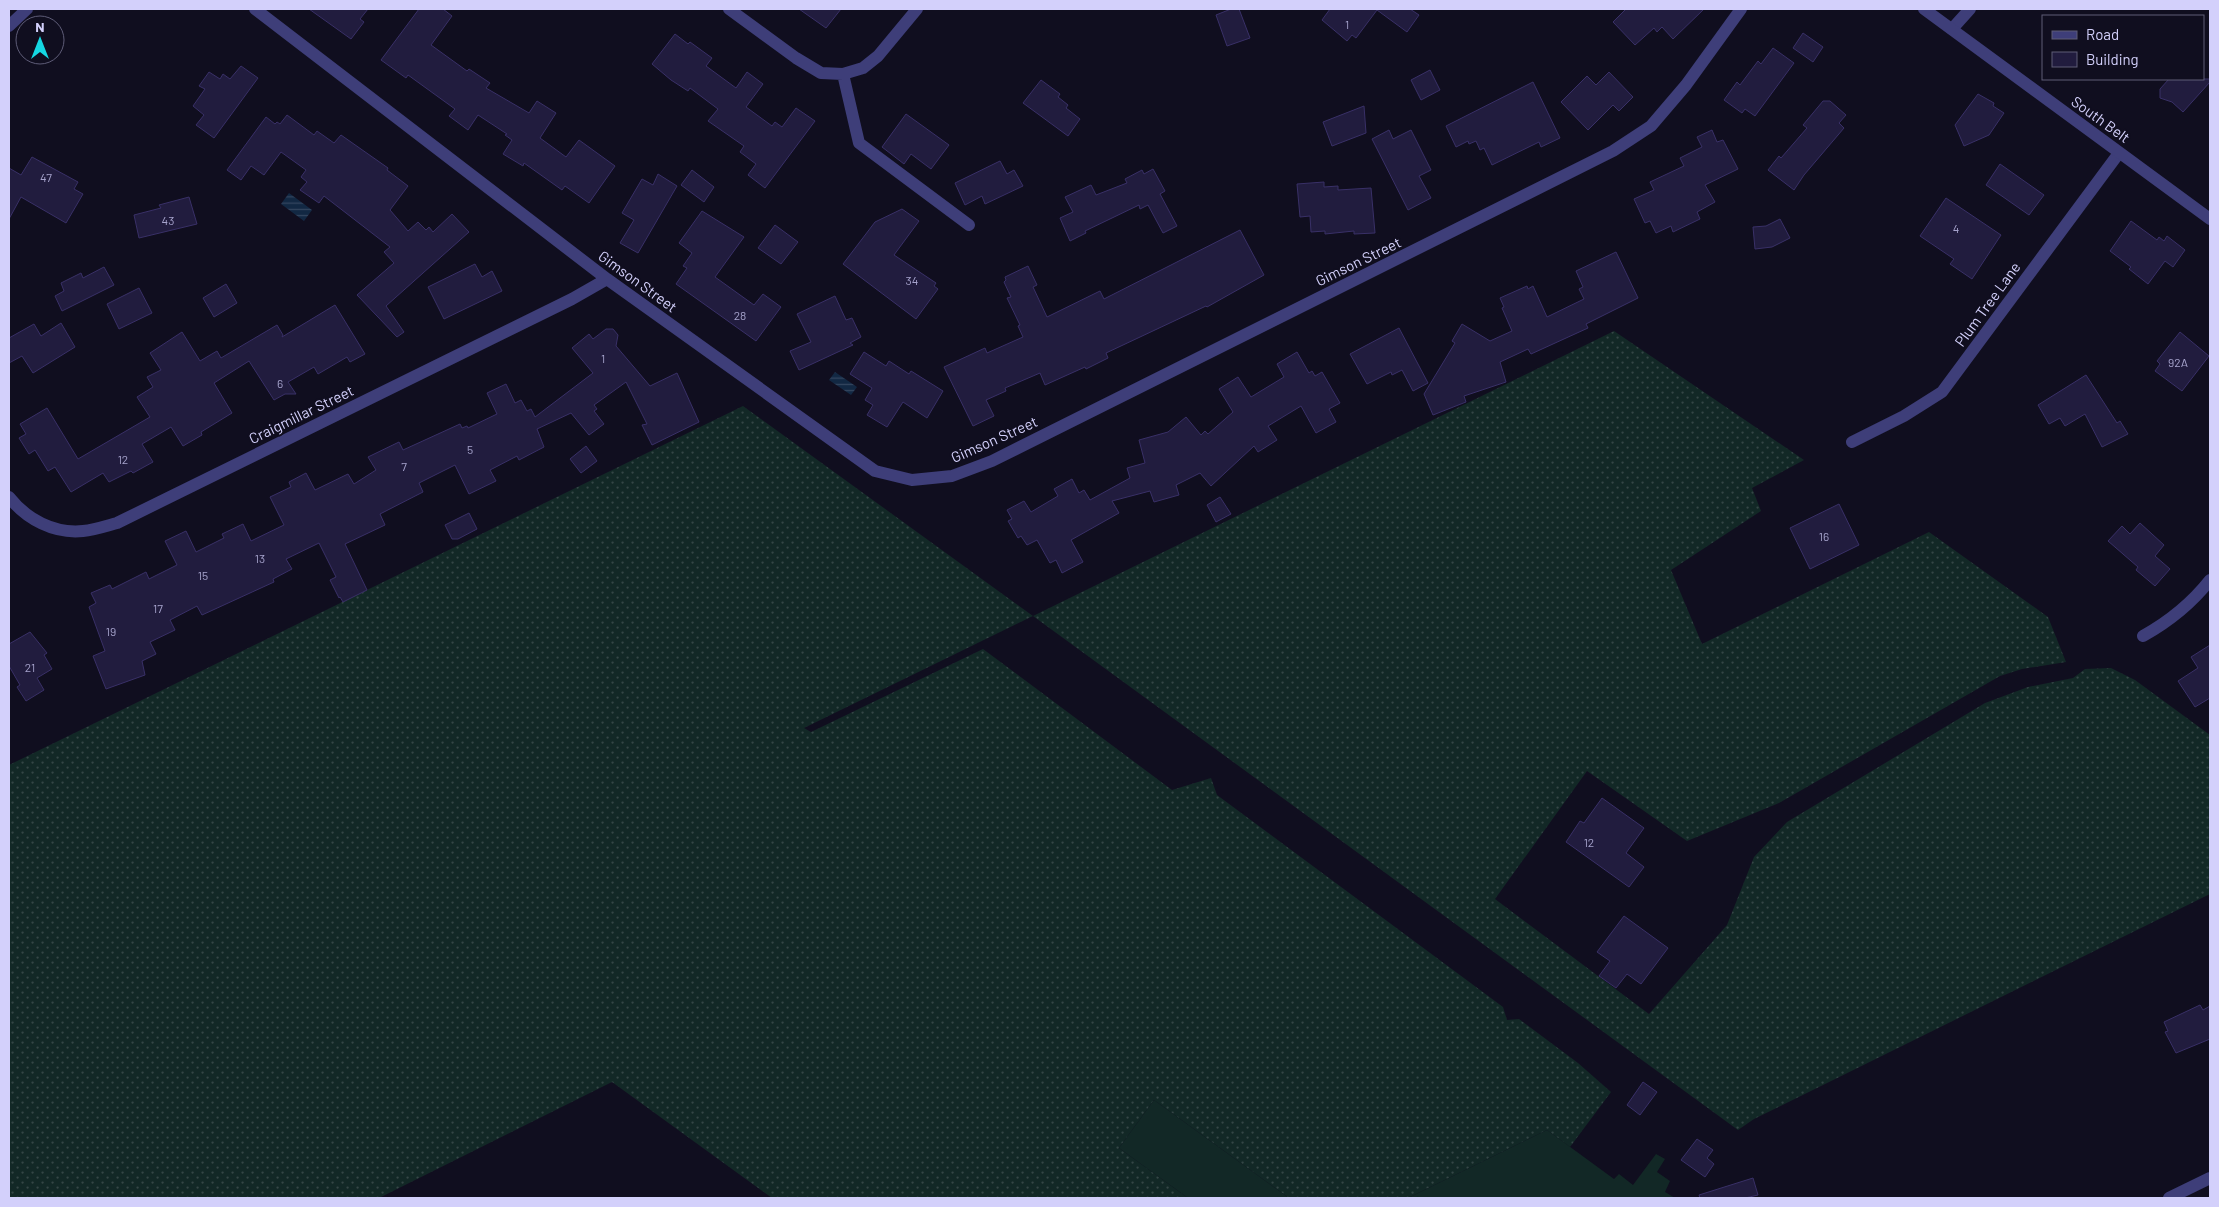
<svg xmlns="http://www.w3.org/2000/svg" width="2219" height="1207" viewBox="0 0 2219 1207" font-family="Barlow,sans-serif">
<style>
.grass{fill:url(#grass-dots)}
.pitch{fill:#122826}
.water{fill:url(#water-rules)}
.building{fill:#211c3e;stroke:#393067}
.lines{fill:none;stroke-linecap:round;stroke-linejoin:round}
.minor{stroke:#3e3e79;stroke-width:12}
.tertiary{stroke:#3e3e79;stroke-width:12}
.labels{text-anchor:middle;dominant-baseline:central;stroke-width:4;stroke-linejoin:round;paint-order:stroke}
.number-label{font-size:12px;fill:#a6a3cc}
.street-label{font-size:15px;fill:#d3d0fb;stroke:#100e1f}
</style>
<defs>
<pattern id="grass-dots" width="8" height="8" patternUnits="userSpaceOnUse" patternTransform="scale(1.25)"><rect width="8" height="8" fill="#122826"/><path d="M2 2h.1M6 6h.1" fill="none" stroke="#344646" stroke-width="1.8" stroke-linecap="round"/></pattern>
<pattern id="water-rules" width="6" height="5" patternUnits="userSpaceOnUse" patternTransform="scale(1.25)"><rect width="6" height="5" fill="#122843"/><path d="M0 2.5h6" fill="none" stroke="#34465f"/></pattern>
</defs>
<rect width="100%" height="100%" fill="#100e1f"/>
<!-- grass -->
<path class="grass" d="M1614 331 1804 460 1752 488 1761 511 1671 570 1702 644 1929 532 2048 617 2066 662 2022 669 2000 676 1779 803 1687 841 1587 771 1495 899 1649 1014 1727 925 1754 857 1787 822 1985 703 2028 687 2073 678 2085 669 2111 668 2135 680 2210 735V894L1754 1119 1738 1130 1033 616 804 728 811 732 983 649 1172 790 1211 778 1217 795 1503 1007 1507 1020 1519 1019 1578 1063 1611 1092 1570 1147 1547 1130 1408 1198H1289L1154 1100 1119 1148 1188 1198H772L612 1082 379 1198H9V765L743 406 1033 616Z"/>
<!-- pitch -->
<path class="pitch" d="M1154 1100 1289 1198H1188L1119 1148Z
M1547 1130 1614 1179 1619 1174 1633 1185 1656 1154 1665 1159 1657 1172 1670 1181 1665 1192 1675 1198H1408Z"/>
<!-- water -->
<path class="water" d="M289 193 312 210 304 221 281 204Z
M835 372 857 387 851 395 829 380Z"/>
<!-- building -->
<path class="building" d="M309 9H368L360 19 364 22 351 39Z
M419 9H443L452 16 431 45 467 71 469 69 490 83 486 88 529 113 537 101 556 113 540 138 566 157 579 140 615 166 589 203 565 186 562 190 524 163 523 166 503 154 512 140 505 135 507 134 478 115 468 130 449 116 455 109 408 75 406 78 381 60Z
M799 9H841L826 28Z
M1231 9H1239L1250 38 1227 46 1216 15Z
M1330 9H1410L1419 15 1407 32 1377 10 1356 38 1352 35 1347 41 1322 20Z
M1626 9H1704L1673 39 1662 27 1657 32 1654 28 1635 45 1613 22Z
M1803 33 1823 47 1813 62 1793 48Z
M675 34 688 44 690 42 712 58 706 66 736 88 747 72 763 84 746 107 772 126 775 122 782 127 796 108 815 121 765 188 748 175 756 164 740 152 744 146 708 121 718 109 690 88 688 91 671 80 652 64Z
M1773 48 1794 63 1755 116 1745 109 1742 113 1724 100 1737 82 1740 85 1758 61 1761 64Z
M241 66 258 78 214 138 196 125 204 115 193 106 205 89 199 86 209 72 220 79 223 74 230 79Z
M1430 70 1440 90 1421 100 1411 80Z
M1609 72 1633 97 1619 111 1613 105 1588 130 1561 102 1587 76 1596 85Z
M2169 79H2210V82L2183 112 2172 102 2160 98V89Z
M1041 80 1060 94 1058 97 1068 105 1066 108 1080 119 1068 136 1023 103Z
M1533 82 1560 138 1541 147 1539 142 1492 165 1484 148 1480 150 1476 141 1469 144 1468 141 1456 147 1446 126Z
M1978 94 1994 103 1993 106 2004 113 1989 135 1964 146 1955 125Z
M1823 101H1830L1846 115 1839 123 1844 128 1804 175 1794 190 1768 170 1779 156 1781 158 1807 128 1803 125Z
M1364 106 1366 133 1332 146 1323 122Z
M906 114 949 145 931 169 911 154 904 164 882 147Z
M287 115 314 135 317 131 334 143 341 135 388 168 387 170 408 186 390 210 408 231 418 222 426 230 429 227 433 232 452 214 469 232 386 306 404 332 397 337 357 295 394 263 384 252 390 247 324 196 319 203 300 190 307 182 301 177 306 170 281 152 264 175 251 166 241 180 227 170 266 117 275 124 277 122 280 124Z
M1389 130 1393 139 1411 130 1431 170 1419 176 1431 198 1408 210 1372 139Z
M1712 130 1717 142 1723 140 1738 169 1705 185 1715 202 1697 212 1700 219 1673 232 1671 226 1656 233 1650 221 1645 223 1634 199 1654 190 1650 182 1684 166 1680 158 1702 147 1697 137Z
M32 157 78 182 74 189 83 194 66 223 21 197 9 219V168L21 175Z
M1000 161 1007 174 1014 170 1023 186 985 204 982 196 965 205 955 183Z
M2000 164 2044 195 2029 215 1986 185Z
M1153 169 1165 191 1160 194 1177 226 1163 233 1148 205 1140 209 1139 205 1085 231 1086 233 1070 241 1060 218 1073 212 1065 197 1091 185 1096 195 1127 183 1125 179 1142 170 1144 174Z
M692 170 714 187 704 202 681 185Z
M658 174 677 186 638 253 620 243 634 220 622 213 642 179 653 185Z
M1324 182V187L1338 186V190L1371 188 1375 233 1354 234V231L1325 234V231L1311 232 1310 216 1300 217 1297 184Z
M189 197 197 224 139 238 134 215 161 208 159 205Z
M1946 198 2001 235 1972 279 1950 264 1954 259 1920 236Z
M902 209 919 221 894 255 936 283 934 286 938 289 916 319 843 264 875 222Z
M702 211 744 237 715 277 754 305 763 294 781 307 756 341 676 284 687 268 683 266 692 253 679 243Z
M1780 219 1790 238 1772 247 1755 249 1753 227 1766 226Z
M2131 221 2157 240 2159 237 2164 241 2167 236 2185 250 2173 267 2165 261 2148 284 2129 269 2131 267 2110 251Z
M775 225 798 242 781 264 758 248Z
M1240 230 1264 275 1207 307 1206 306 1106 353 1108 358 1086 369 1085 367 1045 385 1040 373 1005 388 1006 391 986 400 994 416 973 426 944 367 985 348 987 353 1023 337 1018 326 1020 325 1007 298 1011 297 1004 282 1006 280 1005 277 1028 266 1037 285 1033 287 1047 317 1100 291 1104 299Z
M1616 252 1638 298 1586 324 1588 328 1531 354 1528 349 1500 362 1506 382 1464 396 1466 402 1433 415 1424 394 1455 343 1452 341 1462 324 1490 341 1512 331 1502 308 1504 307 1500 298 1527 286 1528 289 1533 286 1547 317 1584 299 1579 289 1583 287 1576 271Z
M475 264 482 277 492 271 502 291 444 319 428 287Z
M104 267 114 285 62 311 55 296 64 291 61 283 81 273 83 278Z
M226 284 237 303 214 317 203 298Z
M139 288 152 313 119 329 107 304Z
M835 296 846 320 852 318 861 337 850 343 853 345 799 370 790 351 811 342 797 314Z
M335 305 365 354 350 362 347 357 318 374 314 367 288 382 296 394H285L274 400 249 361 214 383 232 413 201 432 202 435 183 446 171 427 142 444 153 462 133 473 131 471 109 482 103 473 71 492 55 467 48 471 35 450 29 454 19 438 26 434 20 424 47 408 78 459 150 417 137 397 153 387 147 377 161 370 150 353 182 332 200 361 217 351 221 358 277 325 283 335 282 337Z
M61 323 75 347 33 373 22 356 9 363V338L34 324 41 336Z
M1399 328 1428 383 1413 391 1402 370 1392 375 1391 372 1367 384 1350 354Z
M606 329H613L618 335 616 346 650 386 677 373 699 422 652 445 642 425 647 424 626 382 594 405 597 409 594 411 604 424 589 435 571 413 537 429 544 447 519 460 517 456 490 470 496 481 469 494 455 465 419 483 423 492 380 514 385 525 345 544 367 590 343 602 340 597 339 598 330 580 336 577 319 543 286 559 292 569 273 579 274 582 202 615 197 606 170 620 175 630 150 642 156 654 142 661 145 675 106 689 93 656 105 651 89 607 96 603 91 593 110 585 112 589 146 572 149 579 177 565 165 541 186 531 196 552 224 538 222 534 243 524 251 541 284 525 270 497 291 487 289 482 306 473 315 490 348 474 354 484 376 470 368 457 399 442 403 450 460 424 462 428 467 426 468 428 497 414 487 393 506 384 515 403 521 400 527 411 531 409 535 417 593 373 572 348 589 334 593 339Z
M2180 332 2209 356 2182 391 2155 371 2160 364 2157 361Z
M864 352 886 366 889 361 909 374 911 371 943 391 927 418 903 402 887 427 867 415 873 405 865 400 872 388 850 374Z
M1297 352 1309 373 1312 371 1315 376 1322 372 1340 403 1329 409 1336 422 1316 433 1301 406 1268 426 1277 440 1258 452 1254 446 1211 486 1200 473 1176 485 1179 495 1154 502 1150 491 1112 501 1119 513 1071 540 1083 562 1062 573 1056 560 1050 563 1037 540 1027 545 1021 536 1018 538 1008 521 1012 519 1007 510 1024 501 1031 512 1058 496 1054 489 1072 479 1079 493 1084 490 1090 500 1130 478 1127 468 1145 463 1139 440 1168 432 1186 417 1201 435 1205 431 1208 434 1233 412 1219 389 1238 377 1251 397 1284 377 1277 364Z
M2086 375 2117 423 2120 421 2128 434 2102 447 2085 414 2065 426 2060 418 2049 424 2038 405Z
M586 446 597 461 581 473 570 459Z
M1220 497 1231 514 1216 522 1207 505Z
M1839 504 1859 545 1810 569 1790 528Z
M469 513 477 529 458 539H452L445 525Z
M2140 523 2164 545 2155 556 2170 569 2155 586 2136 570 2138 567 2108 541 2122 526 2130 534Z
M30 632 47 653 44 655 52 669 37 678 44 690 26 701 17 687 20 685 9 666V644Z
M2210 645V698L2195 707 2178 681 2198 668 2191 657Z
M1602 798 1644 828 1626 853 1644 867 1629 887 1566 842 1580 821 1584 823Z
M1624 916 1668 948 1641 984 1627 974 1616 988 1599 976 1610 961 1597 952Z
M2200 1005 2203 1010 2210 1006V1039L2176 1053 2165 1032 2168 1031 2164 1022Z
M1643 1082 1657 1092 1640 1115 1627 1105Z
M1697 1139 1713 1150 1707 1158 1714 1164 1705 1177 1681 1160Z
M1753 1178 1758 1195 1745 1198H1700L1699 1195Z"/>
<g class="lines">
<!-- minor -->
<path class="minor" d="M255 9 607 279 875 471 912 480 952 476 992 461 1613 151 1651 126 1686 85 1741 9
M729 9 796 58 821 73 843 74 863 68 878 56 917 9
M9 26 27 9
M1952 29 1970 9
M843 74 859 143 969 225
M1852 442 1904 416 1942 392 2119 153
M9 497C26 519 54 534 83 531 94 530 106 526 117 523L572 299 607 279
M2143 636C2170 621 2191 604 2210 580
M2169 1198 2210 1178"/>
<!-- tertiary -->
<path class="tertiary" d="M1924 9 2210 219"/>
</g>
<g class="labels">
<!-- number labels -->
<g class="number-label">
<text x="1347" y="24">1</text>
<text x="46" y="177">47</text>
<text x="168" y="220">43</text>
<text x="1956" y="228">4</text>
<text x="912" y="280">34</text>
<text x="740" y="315">28</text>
<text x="603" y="358">1</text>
<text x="2178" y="362">92A</text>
<text x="280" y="383">6</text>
<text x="470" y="449">5</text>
<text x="123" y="459">12</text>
<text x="404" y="466">7</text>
<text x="1824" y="536">16</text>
<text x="260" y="558">13</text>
<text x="203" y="575">15</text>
<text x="158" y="608">17</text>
<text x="111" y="631">19</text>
<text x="30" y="667">21</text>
<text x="1589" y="842">12</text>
</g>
<!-- street labels -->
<g class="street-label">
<text transform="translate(2101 119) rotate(36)">South Belt</text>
<text transform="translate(1358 261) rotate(-26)">Gimson Street</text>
<text transform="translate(638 281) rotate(36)">Gimson Street</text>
<text transform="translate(1987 304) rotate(-54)">Plum Tree Lane</text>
<text transform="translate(301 414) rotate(-26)">Craigmillar Street</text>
<text transform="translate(994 439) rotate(-24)">Gimson Street</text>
</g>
</g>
<!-- border -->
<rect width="2219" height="1207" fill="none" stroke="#d3d0fb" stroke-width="20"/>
<!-- legend -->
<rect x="2042" y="15" width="162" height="65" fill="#100e1f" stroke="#5e5c77"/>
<rect x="2052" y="31" width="25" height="8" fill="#3e3e79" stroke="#5e5c77"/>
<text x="2086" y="40" font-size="15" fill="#d3d0fb">Road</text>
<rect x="2052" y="52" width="25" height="15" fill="#211c3e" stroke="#5e5c77"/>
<text x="2086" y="65" font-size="15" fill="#d3d0fb">Building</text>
<!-- north arrow -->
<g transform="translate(40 40)"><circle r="24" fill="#100e1f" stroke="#5e5c77"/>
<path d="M0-4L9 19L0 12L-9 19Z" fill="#15d7e2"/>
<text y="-8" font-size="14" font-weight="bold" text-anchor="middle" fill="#d3d0fb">N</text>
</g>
</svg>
